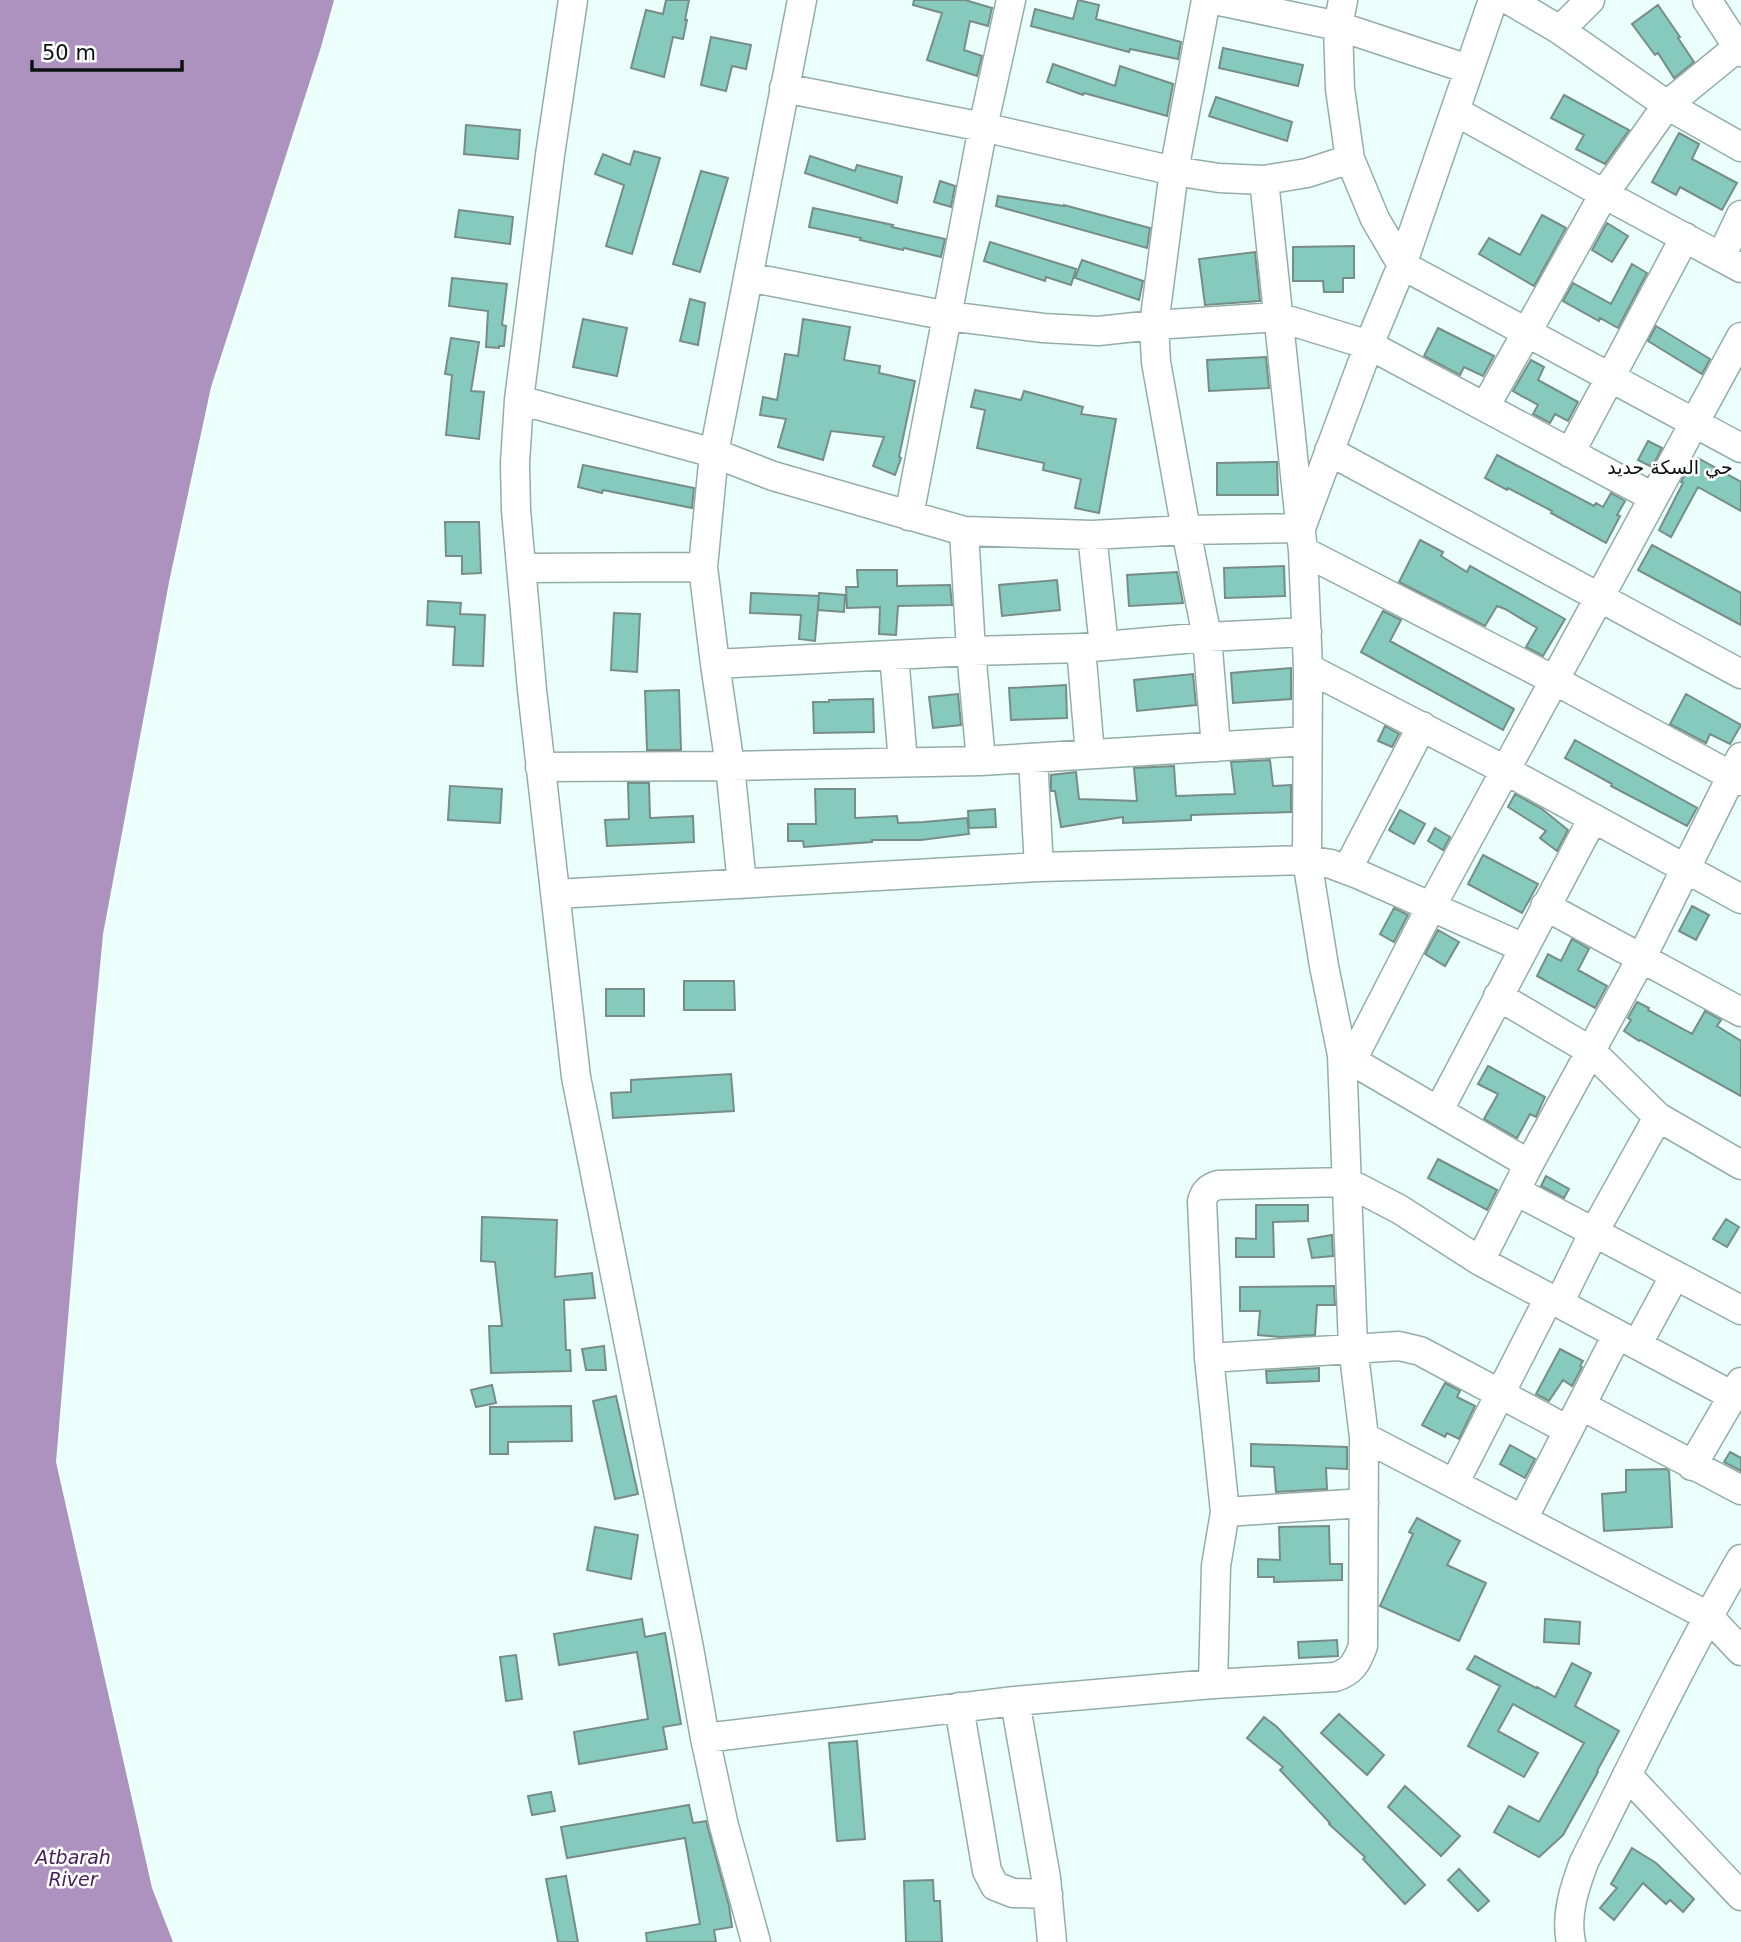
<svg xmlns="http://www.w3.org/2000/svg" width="1741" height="1942" viewBox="0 0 1741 1942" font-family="'DejaVu Sans','Noto Naskh Arabic',sans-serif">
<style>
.water{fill:#ad91bf}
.building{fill:#85cabd;stroke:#778d88;stroke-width:2}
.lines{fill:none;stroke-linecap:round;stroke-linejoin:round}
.minor-casing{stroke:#95ada7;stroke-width:31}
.minor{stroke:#fff;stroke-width:28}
.labels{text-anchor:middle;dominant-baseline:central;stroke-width:5;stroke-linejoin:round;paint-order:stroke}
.neighbourhood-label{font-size:19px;fill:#0b1312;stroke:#fff}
.water-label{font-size:19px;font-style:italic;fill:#47215a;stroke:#fff}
</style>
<rect width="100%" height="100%" fill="#ebfffb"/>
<!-- water -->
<path class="water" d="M0 0H334L321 47 211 387 169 582 103 934 79 1187 56 1462 152 1888 173 1942H0Z"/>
<!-- building -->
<path class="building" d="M666 0H689L685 20H687L683 39 673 37 664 77 631 68 646 10 663 14Z
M914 0H965L992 8 988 26 970 21 964 50 982 56 977 76 927 60 942 13 913 5Z
M1078 0 1099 5 1096 19 1181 42 1178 59 1130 49 1129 52 1031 26 1035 9 1073 19Z
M1658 5 1680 37 1678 38 1694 62 1674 78 1658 53 1655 55 1632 24Z
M711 37 751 45 746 69 732 66 726 91 701 85Z
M1223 48 1303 65 1298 86 1219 68Z
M1053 64 1115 86 1120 66 1173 84 1167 116 1084 93 1083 95 1047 82Z
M1564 95 1629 130 1605 164 1576 149 1584 135 1551 118Z
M1216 97 1292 122 1287 141 1209 116Z
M466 125 520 130 518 159 464 154Z
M1679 133 1699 144 1692 159 1737 183 1722 210 1680 187 1676 195 1652 182Z
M634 151 660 158 632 254 606 246 624 185 595 174 603 154 630 165Z
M810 156 855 171 857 165 902 177 897 203 805 173Z
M701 171 728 178 700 272 673 264Z
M940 181 955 186 951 207 934 202Z
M998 196 1064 206V205L1150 228 1147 248 996 206Z
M813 208 893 225 892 227 945 239 941 257 904 248 903 250 860 240 861 238 809 227Z
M459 210 513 217 510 244 455 237Z
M1542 215 1566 228 1534 286 1479 254 1489 238 1520 255Z
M1607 223 1628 236 1612 262 1592 250Z
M990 242 1076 269 1071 285 1046 277 1045 281 984 261Z
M1354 246V278H1343V292H1324L1323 281H1293V247Z
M1255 252 1260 301 1205 305 1199 259Z
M1082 260 1143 281 1139 300 1075 278Z
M1632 264 1647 273 1618 328 1600 318 1599 321 1563 301 1573 283 1611 304Z
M452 278 507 284 502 325 506 326 504 346H499V348L486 347 488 311 449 306Z
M690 299 705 303 698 345 680 341Z
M583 319 627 328 617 376 573 367Z
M803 319 850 327 844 360 880 366 879 373 915 381 899 457 901 458 895 475 873 466 884 437 831 431 823 460 778 447 786 419 760 415 763 397 777 400 785 354 798 356Z
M1656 326 1710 359 1702 374 1648 341Z
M1438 328 1494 356 1483 376 1464 367 1460 375 1424 356Z
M451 338 479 342 471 391 484 392 479 439 446 435 452 375 445 374Z
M1266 357 1269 388 1209 391 1207 360Z
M1531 360 1544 367 1538 380 1578 402 1568 421 1555 414 1550 423 1533 414 1538 405 1513 391Z
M975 390 1021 400 1024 391 1083 407 1081 414 1116 419 1099 513 1075 508 1081 479 1043 470 1044 463 977 448 985 410 971 407Z
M1648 441 1662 448 1652 467 1638 460Z
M1497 455 1594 506 1596 503 1603 507 1611 493 1625 501 1617 515 1620 516 1606 543 1551 513 1552 511 1508 488 1507 490 1485 478Z
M1698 458 1741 482V511L1698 487 1671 537 1659 530 1683 483 1681 482 1691 463 1694 464Z
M1277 462 1278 495H1217V463Z
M583 465 694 488 692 508 603 490 602 493 578 487Z
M445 522H479L481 573 462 574V556H446Z
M1420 540 1443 552 1441 556 1467 572 1470 566 1565 619 1543 656 1526 647 1537 628 1505 609 1497 606 1485 626 1399 582Z
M1652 545 1741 593V625L1638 570Z
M1284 566 1285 596 1225 598 1224 568Z
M857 570H897V586L950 585 952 605 898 606 896 635 879 634 880 607 847 608 846 587H858Z
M1177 572 1183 603 1129 606 1127 575Z
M1057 580 1060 610 1002 616 999 585Z
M751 593 819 596 815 641 799 639 801 615 750 613Z
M819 593 845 595 844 612 818 610Z
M428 601 461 603 460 614 485 615 483 666 453 665 455 627 427 625Z
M1383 611 1401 620 1390 641 1514 709 1503 730 1361 652Z
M614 613 640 614 637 672 611 670Z
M1291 668V699L1233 703 1231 673Z
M1193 674 1196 705 1137 711 1134 680Z
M1066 685 1067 718 1011 720 1009 688Z
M679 690 681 750H647L645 691Z
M958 694 961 725 933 728 929 697Z
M1686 694 1741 725 1730 744 1710 734 1706 743 1670 724Z
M873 699 874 732 814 733 813 702H829V700Z
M1385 726 1399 734 1392 747 1378 741Z
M1575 740 1697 808 1687 826 1611 786 1612 784 1565 758Z
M1270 760 1273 786 1291 785V812L1191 815V820L1123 823V817L1061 827 1055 791H1051V775L1076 772 1079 799 1137 801 1134 768 1174 766 1176 796 1235 794 1231 762Z
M628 783H649L650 818 693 816 694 842 607 846 605 820 629 819Z
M450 786 502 789 500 823 448 820Z
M815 789H855V818L897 816 898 823 924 822 967 818 969 834 921 840H872V842L804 847 803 841H788V824H816Z
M1515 794 1542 809 1568 830 1557 851 1540 838 1546 831 1508 807Z
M995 809 996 827 969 828 968 811Z
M1400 810 1425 824 1414 844 1389 830Z
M1435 828 1450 837 1443 850 1428 841Z
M1483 855 1538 884 1522 913 1468 884Z
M1692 906 1709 915 1696 940 1679 931Z
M1394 908 1408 915 1394 942 1380 934Z
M1438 930 1459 942 1445 966 1425 954Z
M1572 939 1589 949 1578 970 1607 986 1595 1008 1537 976 1548 954 1561 961Z
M684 981H734L735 1010H684Z
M606 989H644V1016H606Z
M1637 1002 1649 1008 1648 1010 1692 1034 1705 1011 1721 1020 1717 1026 1741 1041V1096L1640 1040 1639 1041 1624 1031 1631 1020 1628 1018Z
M1488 1066 1545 1097 1536 1117 1530 1114 1517 1138 1484 1119 1498 1094 1478 1084Z
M731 1074 734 1111 613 1118 611 1093 631 1092V1080Z
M1438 1159 1497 1190 1487 1210 1428 1178Z
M1546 1176 1569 1189 1564 1198 1541 1186Z
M1256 1205H1308V1221L1273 1222 1274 1257H1236V1238L1256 1239Z
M482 1217 557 1220 555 1277 592 1273 595 1298 564 1300 566 1350H570L571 1371 491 1373 489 1326H502L495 1262 481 1261Z
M1726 1219 1739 1227 1727 1247 1713 1239Z
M1332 1235 1333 1256 1312 1258 1308 1239Z
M1334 1286 1335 1305H1317L1315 1335 1280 1337 1258 1335 1260 1311H1240V1287Z
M604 1346 606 1370H586L582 1349Z
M1560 1349 1583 1361 1580 1366 1582 1367 1572 1386 1563 1380 1549 1401 1536 1394Z
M1319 1368V1381L1267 1383 1266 1371Z
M1445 1383 1460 1391 1457 1397 1475 1406 1459 1439 1447 1433 1445 1437 1422 1425Z
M492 1385 496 1403 476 1407 471 1390Z
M616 1396 638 1494 615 1499 593 1401Z
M571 1406 572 1441 508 1442V1454H490V1407Z
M1251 1444 1347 1447V1469L1326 1468 1327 1489 1276 1492 1274 1467 1251 1466Z
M1510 1445 1535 1459 1525 1478 1500 1464Z
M1730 1452 1741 1458V1471L1724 1462Z
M1666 1469 1669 1471 1672 1527 1604 1531 1602 1494 1626 1492V1470Z
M1417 1518 1460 1541 1447 1565 1486 1583 1459 1641 1380 1606 1413 1534 1409 1532Z
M1329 1526 1330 1564H1342V1580L1274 1582V1577H1258V1559L1280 1560 1279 1527Z
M595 1527 638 1535 631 1579 587 1570Z
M642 1619 645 1637 665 1633 681 1724 663 1727 667 1749 579 1764 574 1732 648 1719 637 1652 559 1665 554 1634Z
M1545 1619 1580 1622 1579 1644 1544 1642Z
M1337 1640 1338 1656 1299 1658 1298 1642Z
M516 1655 522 1699 506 1701 500 1657Z
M1475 1656 1536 1688 1537 1687 1555 1697 1572 1663 1591 1673 1575 1706 1619 1731 1597 1771 1598 1772 1563 1835 1539 1857 1494 1832 1509 1806 1539 1822 1584 1743 1513 1704 1498 1731 1538 1753 1524 1777 1468 1746 1500 1686 1467 1669Z
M1339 1714 1384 1755 1367 1775 1321 1733Z
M1264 1717 1277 1727 1425 1885 1405 1904 1363 1859 1365 1857 1329 1824 1330 1823 1280 1770 1283 1767 1247 1738Z
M857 1741 865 1839 837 1841 829 1743Z
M1405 1786 1460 1836 1441 1856 1388 1807Z
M551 1792 555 1811 532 1815 528 1796Z
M689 1805 693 1823 706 1821 729 1906 732 1927 714 1930 716 1942H647L646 1933 700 1924 685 1838 567 1858 561 1827Z
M1632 1848 1656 1863 1694 1899 1683 1912 1670 1900 1666 1904 1643 1883 1614 1920 1600 1908 1617 1888 1611 1884Z
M1459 1869 1489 1901 1478 1911 1448 1880Z
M566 1876 578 1942H558L546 1879Z
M933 1880 934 1901H940L942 1942H906L904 1881Z"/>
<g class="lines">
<defs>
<path id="minor" d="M573 0 550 155 519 400 515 463 516 510 532 690 576 1077 689 1648 705 1738 724 1826 756 1942
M1206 0 1174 171 1154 325 1156 362 1186 530 1207 637 1216 747
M1215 0 1338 26 1468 69
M1343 0 1338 26 1340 89 1350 159 1375 219 1402 265 1741 448
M1509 0 1560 30 1667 105 1741 147
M1707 0 1741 52
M1560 30 1590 0
M784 88 983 127 1174 171 1219 178 1264 180 1307 173 1350 159
M1455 111 1615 200 1741 268
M1721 257 1741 215
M748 277 948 316 1043 328 1098 331 1154 325 1278 317 1369 345 1653 497
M519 400 714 453 802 0
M1485 407 1604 194 1667 105 1738 47
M1329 451 1741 674
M1570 453 1685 237
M909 516 983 127 1011 0
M964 531 971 651 981 761
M1092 535 1104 646
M1303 551 1554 680 1741 781
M522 568 703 567
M894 655 903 762
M715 664 971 651 1081 648
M1308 668 1505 770 1741 899
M1090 754 1081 648 1207 637 1307 632
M1033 758 1039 867
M540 767 730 766 981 761 1307 741
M1347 870 1422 726
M742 884 730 766 715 664 703 567 714 453 773 476 964 531 1092 535 1186 530 1301 528 1369 345 1402 265 1493 0
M556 894 1039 867 1307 860 1331 864 1360 875 1524 948
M1545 906 1741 1012
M1498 996 1591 1051 1658 1117 1741 1165
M1342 1055 1529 1164
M1352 1060 1431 907 1741 337
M1439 1110 1593 818
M1516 1191 1741 1310
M1480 1261 1529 1164 1642 957 1741 757
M1559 1303 1594 1232 1658 1117
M1637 1345 1675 1275
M1209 1358 1399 1346 1420 1351 1568 1430
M1582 1406 1741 1490
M1364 1437 1708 1616 1741 1651
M1692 1466 1741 1382
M1454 1484 1549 1298
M1225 1512 1364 1503
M1523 1519 1617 1335
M1213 1684 1216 1566 1225 1512 1209 1358 1202 1201C1205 1191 1209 1188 1218 1185L1347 1182 1399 1209 1480 1261 1733 1396
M1015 1701 1046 1878 1052 1942
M959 1707 987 1871 995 1886 1013 1893 1048 1894
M705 1738 1015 1701 1213 1684 1335 1677C1352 1672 1357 1662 1363 1646L1364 1437 1353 1347 1342 1055 1324 966 1307 860 1308 668 1303 551 1264 180
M1627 1775 1741 1896
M1571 1942C1565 1915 1575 1886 1584 1862 1635 1760 1684 1657 1741 1559"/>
</defs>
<!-- minor casing -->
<use href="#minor" class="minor-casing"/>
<!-- minor -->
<use href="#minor" class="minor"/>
</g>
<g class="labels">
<!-- neighbourhood labels -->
<g class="neighbourhood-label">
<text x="1670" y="467">حي السكة حديد</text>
</g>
<!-- water labels -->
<g class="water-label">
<text x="73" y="1857">Atbarah<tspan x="73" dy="22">River</tspan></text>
</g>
</g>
<!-- scale -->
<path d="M32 60v10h150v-10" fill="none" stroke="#0b1312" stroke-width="3.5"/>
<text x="42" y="60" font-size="21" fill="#0b1312" stroke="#ffffff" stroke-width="5" paint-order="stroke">50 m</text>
</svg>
